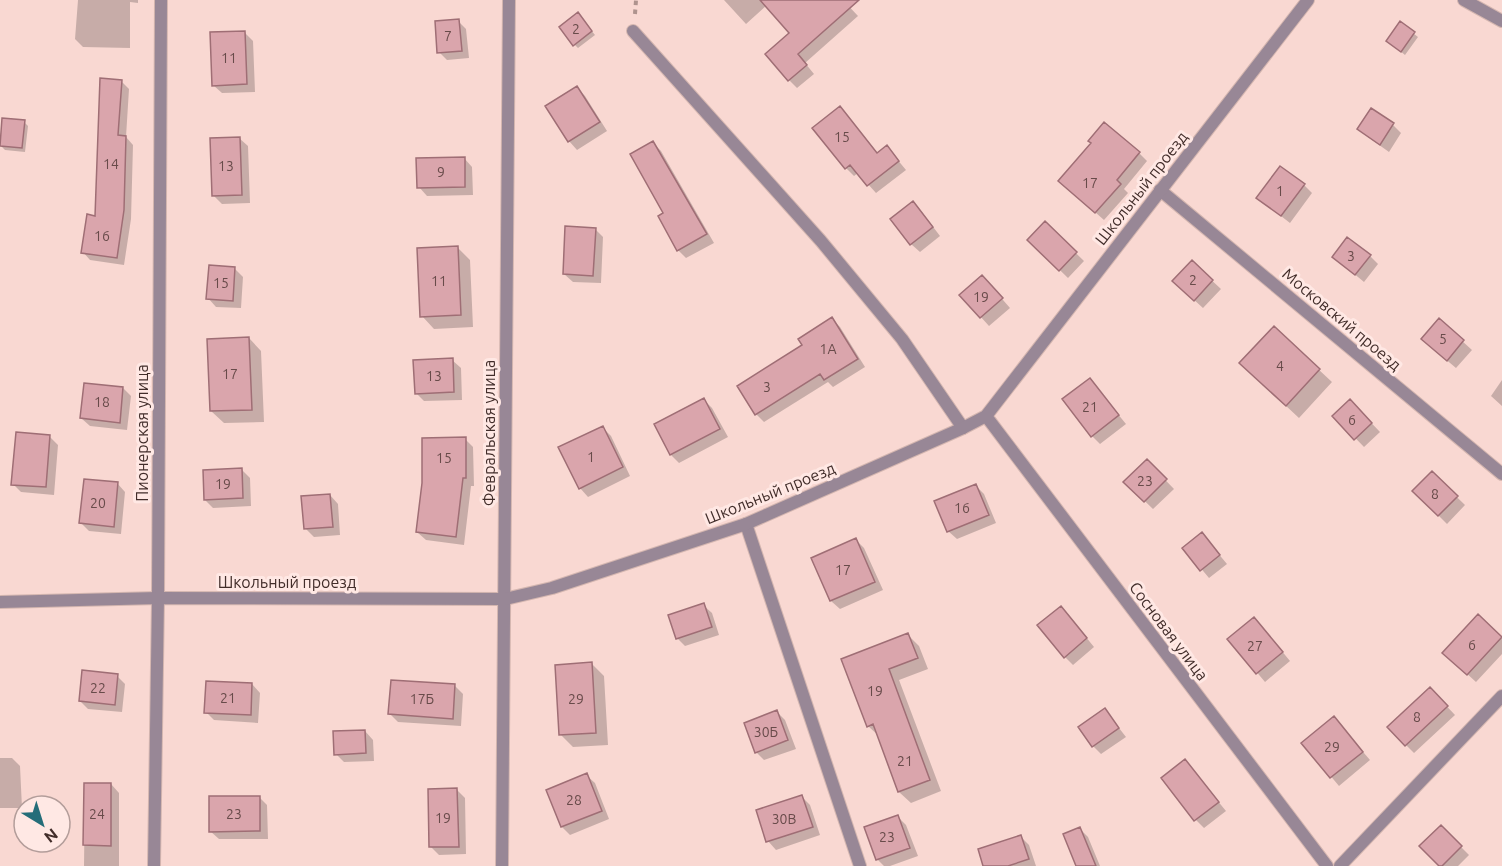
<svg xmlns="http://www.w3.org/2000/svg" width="1502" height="866" viewBox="0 0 1502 866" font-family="Ubuntu,sans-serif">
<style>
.shadow{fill:#0003}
.building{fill:#daa5ac;stroke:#9f6e75;stroke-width:1.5}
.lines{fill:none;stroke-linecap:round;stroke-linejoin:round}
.minor-casing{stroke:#d4b6b0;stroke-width:14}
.tertiary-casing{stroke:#d4b6b0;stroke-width:14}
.path{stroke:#af938e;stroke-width:4;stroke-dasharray:4.5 4.5;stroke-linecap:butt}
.minor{stroke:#988796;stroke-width:12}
.tertiary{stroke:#988796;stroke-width:12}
.labels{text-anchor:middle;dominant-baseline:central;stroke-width:6;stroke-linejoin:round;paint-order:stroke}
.number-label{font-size:14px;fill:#684b4a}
.street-label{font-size:16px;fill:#422d2a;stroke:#ffe8e4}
</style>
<rect width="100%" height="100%" fill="#f9d8d2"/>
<!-- shadow -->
<path class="shadow" d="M78 0H138V3L130 2V48L83 47 75 39Z
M724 0H843L858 16 805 63 814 74 797 88 789 80 792 33 767 5 746 24Z
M581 18 595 35 578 48 575 45Z
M458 21 466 29 469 58 447 60 439 52Z
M1400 23 1418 37 1405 55 1388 41Z
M245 33 253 41 255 92 222 93 213 85Z
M121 81 129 89 126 137 133 145 131 219 124 265 90 260 83 252 96 217Z
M577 88 585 96 607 131 577 150 569 141Z
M1372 110 1393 125 1401 133 1389 152 1368 137 1359 129Z
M848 116 878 154 887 147 906 170 876 193 858 173 854 176 846 168Z
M24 122 28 126 25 152 5 150 1 146Z
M239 138 248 146 250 203 222 204 213 195Z
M653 143 661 151 714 243 686 258 678 250 665 214Z
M1139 153 1147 161 1124 189 1128 193 1104 220 1069 189Z
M464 158 472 167 473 195 427 196 419 187Z
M1304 185 1312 193 1290 223 1258 198Z
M921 211 940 236 920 252 911 244Z
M1045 223 1084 261 1068 278 1029 240Z
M595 229 603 237 601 283 573 282 564 274Z
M457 247 470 260 473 327 434 329 422 316Z
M1370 256 1378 264 1364 282 1334 257Z
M1192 262 1221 289 1203 308 1182 289Z
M235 269 243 277 241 308 216 307 208 298Z
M990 285 1010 308 989 326 961 295Z
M832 319 840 327 865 367 833 387 828 382 764 422 756 414 804 346Z
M1439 320 1472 350 1456 368 1431 347Z
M1274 328 1332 382 1299 418 1253 375Z
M249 338 261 351 264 422 224 423 211 411Z
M452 360 461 368 462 400 424 401 416 393Z
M1090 380 1126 424 1100 444 1092 436Z
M1502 380V406L1491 396Z
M123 388 131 396 127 430 90 426 81 418Z
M704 400 712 408 728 437 679 463 671 455 656 425Z
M1359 410 1380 432 1364 447 1334 416Z
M603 428 611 436 630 476 588 497 580 488Z
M49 436 58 445 54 495 21 492 13 484Z
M465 439 473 447 474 486H471L464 545 426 540 417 532Z
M1147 461 1174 489 1153 509 1125 482Z
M242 470 250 478 251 506 213 508 205 500Z
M1432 473 1465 505 1447 524 1414 491Z
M117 483 125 492 121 534 89 531 81 523Z
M976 486 984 494 996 523 957 539 948 531Z
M330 495 338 504 340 535 314 537 305 528Z
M1202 534 1227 564 1209 578 1184 548Z
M856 540 864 548 883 590 840 609 831 601 813 558Z
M703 605 712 613 719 635 685 646 677 638Z
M1069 616 1094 647 1073 665 1065 657Z
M1478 616 1502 638V654L1476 682 1453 661Z
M1262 627 1290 661 1265 682 1229 639Z
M908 635 919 646 928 669 899 680 941 791 911 803 899 792 880 737 868 726 843 660Z
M592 664 604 676 608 745 573 747 561 735Z
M117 676 125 684 122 712 88 709 80 701Z
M252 684 260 693 258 723 214 720 206 712Z
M455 686 463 694 461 726 398 722 390 714Z
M1438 697 1455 715 1414 753 1406 745Z
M1105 710 1126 737 1101 754 1093 746Z
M777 712 785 720 796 749 764 760 756 752Z
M1334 718 1370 760 1339 786 1303 743Z
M365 731 373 740 374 761 344 762 336 754Z
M0 758H12L20 766 22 808H0Z
M1185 761 1226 811 1204 828 1196 820Z
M586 775 595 783 609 819 570 835 562 827 548 791Z
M85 784H111L119 793V866H84Z
M457 790 465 798 466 854 439 855 431 847Z
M259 797 267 805 268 839H219L210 831Z
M802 797 810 805 820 835 776 850 768 841Z
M898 817 906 825 918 856 890 866H884L877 859Z
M1441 827 1469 855 1458 866H1441Z
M1080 829 1088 837 1100 866H1077Z
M1021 837 1029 845 1036 866H985Z"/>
<!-- building -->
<path class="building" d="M760 0H859L798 54 807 65 788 81 765 54 789 33Z
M578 12 592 31 573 46 559 27Z
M459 19 462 51 437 53 435 21Z
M1400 21 1415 32 1401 52 1386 41Z
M245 31 247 84 212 86 210 32Z
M100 78 122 80 118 135 126 136 124 210 117 258 81 253 87 214 95 216Z
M577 86 600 122 568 142 545 106Z
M840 106 877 153 887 145 899 161 867 186 850 165 845 169 812 128Z
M1371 108 1394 123 1380 145 1357 129Z
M2 118 25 120 22 148 0 146Z
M1104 122 1140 152 1117 180 1121 184 1095 213 1058 181 1091 143 1088 141Z
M240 137 242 195 212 196 210 138Z
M653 141 707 234 677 251 658 216 663 213 630 154Z
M465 157V187L417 188 416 158Z
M1280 166 1305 184 1281 216 1256 198Z
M913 201 933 227 910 245 890 219Z
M1045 221 1077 252 1059 271 1027 240Z
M565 226 596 228 593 276 563 274Z
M1347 237 1371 255 1355 275 1332 257Z
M458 246 461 315 420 317 417 248Z
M1192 260 1213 280 1194 301 1172 281Z
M209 265 235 267 233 301 206 299Z
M982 275 1003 298 980 318 959 295Z
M832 317 858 359 824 380 820 374 755 415 737 386 802 345 798 339Z
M1439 318 1464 340 1447 361 1421 339Z
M1274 326 1320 369 1286 406 1239 363Z
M249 337 252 410 210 411 207 339Z
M453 358 454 392 415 394 413 360Z
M1090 378 1119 415 1091 437 1062 399Z
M84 383 123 387 120 423 80 418Z
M704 398 720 429 670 455 654 424Z
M1350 399 1372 423 1354 440 1332 416Z
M603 426 623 467 579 489 558 447Z
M16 432 50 435 46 487 11 485Z
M466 437V478H463L456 537 416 532 422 483V438Z
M1147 459 1167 479 1144 502 1123 482Z
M242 468 243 498 204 500 203 470Z
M1432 471 1458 496 1438 516 1412 491Z
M84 479 118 482 114 527 79 523Z
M976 484 989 515 947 532 934 501Z
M330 494 333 527 304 529 301 496Z
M1202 532 1220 555 1200 571 1182 548Z
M856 538 875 582 830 601 811 558Z
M704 603 712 627 676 639 668 615Z
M1061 606 1087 638 1064 658 1037 625Z
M1478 614 1502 637 1467 675 1442 653Z
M1254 617 1283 652 1256 674 1227 639Z
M908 633 918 658 889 669 930 780 898 792 873 724 867 727 841 659Z
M592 662 596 733 559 735 555 665Z
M82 670 118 674 115 705 79 701Z
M391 680 455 684 453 719 388 714Z
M206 681 252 683 251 715 204 713Z
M1430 687 1448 706 1405 746 1387 727Z
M1105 708 1119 728 1092 747 1078 727Z
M777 710 788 740 755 753 744 723Z
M1334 716 1363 752 1330 778 1301 743Z
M365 730 366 753 334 755 333 731Z
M1185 759 1219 802 1194 821 1161 778Z
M587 773 602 811 561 827 546 790Z
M84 783H111V846L83 845Z
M457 788 459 847H429L428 789Z
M802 795 813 827 766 842 756 810Z
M209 796H260V831L209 832Z
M898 815 910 848 876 860 864 827Z
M1441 825 1462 846 1442 866H1439L1419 846Z
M1080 827 1096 866H1076L1063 834Z
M1021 835 1029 859 1008 866H983L978 849Z"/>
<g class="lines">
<defs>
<path id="minor" d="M1464 0 1502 21
M633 31 821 241 902 339 963 428
M1160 190 1502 474
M746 524 860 866
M154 866 158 598 161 0
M502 866 509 0
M1340 866 1502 696"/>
<path id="tertiary" d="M986 416 1327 866
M0 602 158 598 505 599 552 588 746 524 963 428 986 416 1308 0"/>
</defs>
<!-- minor casing -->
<use href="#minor" class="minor-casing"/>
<!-- tertiary casing -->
<use href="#tertiary" class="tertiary-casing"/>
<!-- path -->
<path class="path" d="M635 14 636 0"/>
<!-- minor -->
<use href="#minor" class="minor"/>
<!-- tertiary -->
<use href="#tertiary" class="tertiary"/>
</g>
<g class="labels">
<!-- number labels -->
<g class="number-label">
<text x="576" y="29">2</text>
<text x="448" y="36">7</text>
<text x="229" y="58">11</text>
<text x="842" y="137">15</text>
<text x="111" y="164">14</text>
<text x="226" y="166">13</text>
<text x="441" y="172">9</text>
<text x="1090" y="183">17</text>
<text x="1280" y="191">1</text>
<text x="102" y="236">16</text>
<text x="1351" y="256">3</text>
<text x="1193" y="280">2</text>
<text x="439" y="281">11</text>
<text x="221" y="283">15</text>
<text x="981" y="297">19</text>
<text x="1443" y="339">5</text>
<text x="828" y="349">1А</text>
<text x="1280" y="366">4</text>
<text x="230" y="374">17</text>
<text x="434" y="376">13</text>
<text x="767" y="387">3</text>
<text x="102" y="402">18</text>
<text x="1090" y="407">21</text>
<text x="1352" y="420">6</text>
<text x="591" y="457">1</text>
<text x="444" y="458">15</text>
<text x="1145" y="481">23</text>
<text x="223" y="484">19</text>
<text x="1435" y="494">8</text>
<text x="98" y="503">20</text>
<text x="962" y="508">16</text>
<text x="843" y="570">17</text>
<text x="1472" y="645">6</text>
<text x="1255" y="646">27</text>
<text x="98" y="688">22</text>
<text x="875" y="691">19</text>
<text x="228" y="698">21</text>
<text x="422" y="699">17Б</text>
<text x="576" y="699">29</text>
<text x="1417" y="717">8</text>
<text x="766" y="732">30Б</text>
<text x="1332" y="747">29</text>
<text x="905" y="761">21</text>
<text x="574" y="800">28</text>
<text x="97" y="814">24</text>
<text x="234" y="814">23</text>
<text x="443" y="818">19</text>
<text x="784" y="819">30В</text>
<text x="887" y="837">23</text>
</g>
<!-- street labels -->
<g class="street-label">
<text transform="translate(1141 188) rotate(-52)">Школьный проезд</text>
<text transform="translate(1342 319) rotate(40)">Московский проезд</text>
<text transform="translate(142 433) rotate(-90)">Пионерская улица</text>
<text transform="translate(489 433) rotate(-90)">Февральская улица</text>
<text transform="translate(770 493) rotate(-22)">Школьный проезд</text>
<text x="287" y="582">Школьный проезд</text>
<text transform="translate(1169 631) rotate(53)">Сосновая улица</text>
</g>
</g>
<!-- north arrow -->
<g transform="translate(42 824) rotate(142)"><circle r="28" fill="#ffe8e4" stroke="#b39d9a" stroke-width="1.5"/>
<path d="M0-4.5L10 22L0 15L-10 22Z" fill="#256d79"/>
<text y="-9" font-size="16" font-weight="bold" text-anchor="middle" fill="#422d2a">N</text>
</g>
</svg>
